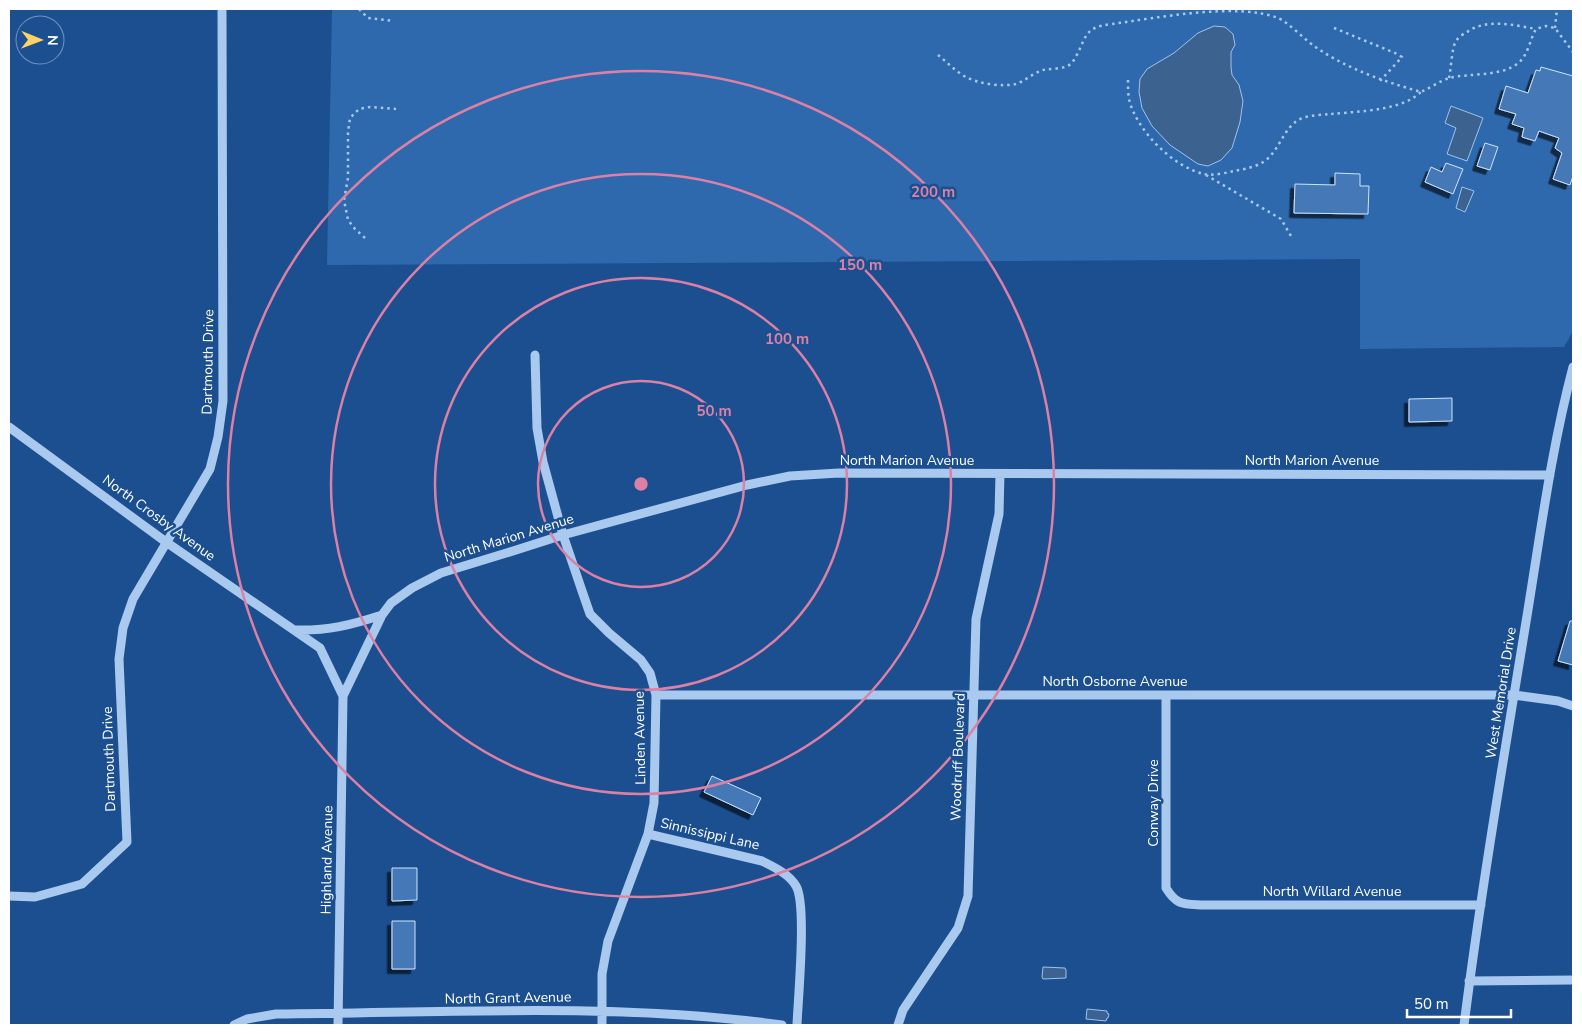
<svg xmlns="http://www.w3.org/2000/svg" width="1582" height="1034" viewBox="0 0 1582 1034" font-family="'Nunito Sans',sans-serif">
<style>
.green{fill:#2e69ad}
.water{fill:#3c6290;stroke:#9cc4f0}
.building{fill:#4478b7;stroke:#cfe3fa;filter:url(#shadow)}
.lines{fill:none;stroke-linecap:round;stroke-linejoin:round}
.path{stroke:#a9c9ee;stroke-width:2.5;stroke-dasharray:2.5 4;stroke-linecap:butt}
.minor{stroke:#a9c9ee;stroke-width:9}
.ring{fill:none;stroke:#dd80a5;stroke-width:2.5}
.labels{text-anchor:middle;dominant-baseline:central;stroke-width:5;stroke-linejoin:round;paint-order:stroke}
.street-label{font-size:14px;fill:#fff;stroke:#1b4f8f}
.centre{fill:#dd80a5;stroke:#1b4f8f;stroke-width:2.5}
.ring-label{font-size:15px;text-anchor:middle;font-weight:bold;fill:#dd80a5;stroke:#1b4f8f;stroke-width:5;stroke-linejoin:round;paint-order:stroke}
</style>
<defs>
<filter id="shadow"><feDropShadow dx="-4.5" dy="4.5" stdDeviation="0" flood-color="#0009"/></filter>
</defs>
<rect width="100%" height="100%" fill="#1b4f8f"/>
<!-- green -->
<path class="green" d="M332 9H1573V331L1564 347 1360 349V259L327 265Z"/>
<!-- water -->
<path class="water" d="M1214 26 1225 27 1233 34 1235 45 1231 52V67L1232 75 1239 85 1243 101 1240 122 1232 148 1221 160 1208 166 1198 164 1170 145 1152 126 1142 108 1139 92 1140 79 1147 69 1174 53 1198 33Z
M1451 106 1483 118 1467 161 1447 154 1456 128 1445 123Z
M1462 187 1474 191 1465 212 1456 208Z
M1043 967 1065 968 1066 970V978L1043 979 1042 977Z
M1087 1009 1107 1011V1013L1109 1014 1108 1018H1107L1106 1021 1086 1019Z"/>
<!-- building -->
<path class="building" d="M1541 67 1573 76V176L1570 185 1553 179 1562 153 1555 148 1559 138 1539 131 1535 141 1522 137 1524 128 1512 124 1516 114 1499 109 1506 86 1528 93 1536 70 1540 71Z
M1485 143 1498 147 1490 170 1477 166Z
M1446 163 1463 169 1453 194 1425 182 1431 167 1442 172Z
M1335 173 1360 174V186H1369L1368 214 1294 213 1295 184 1335 185Z
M1452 398V421L1409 422V399Z
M1570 621H1573V665L1558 661Z
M712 776 761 798 753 815 704 792Z
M392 868H417V900L392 901Z
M392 921H415V969H392Z"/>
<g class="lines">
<!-- path -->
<path class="path" d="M359 9 368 18 394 21
M1334 28 1395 53 1402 57 1380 81
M1555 28 1557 9
M938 55C947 62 957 73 968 78 980 84 1003 87 1016 84 1025 81 1033 73 1043 70 1052 68 1064 70 1072 63 1074 60 1076 56 1078 53 1087 33 1087 27 1112 24 1156 18 1237 2 1278 18 1288 22 1304 39 1314 46 1347 69 1383 81 1421 92 1430 88 1440 81 1449 78 1468 73 1502 77 1518 63 1528 56 1530 39 1536 29L1546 26 1555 28 1573 52
M1449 78C1451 69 1452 49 1455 43 1457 38 1463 34 1467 32 1487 18 1514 25 1536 29
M1128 80C1128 86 1128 93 1129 99 1136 130 1173 167 1204 174 1213 176 1225 173 1234 171 1245 169 1257 167 1266 160 1280 149 1284 127 1300 119 1309 115 1321 115 1330 114 1353 112 1384 111 1405 102 1411 100 1416 96 1421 92
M1206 175 1281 219 1291 236
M365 238 355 229 348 220 344 200 348 178V132L350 118 359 109 370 107 396 109"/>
<!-- minor -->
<path class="minor" d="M535 355 537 428 543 462 563 535 581 588 590 614 609 633 641 660 650 673 656 695 654 803 648 834 608 941 602 974V1025
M9 427 166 542 320 648 343 696
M295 630C328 631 351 625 382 615
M656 695H1514L1558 701 1573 706
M1166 695V888C1177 906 1184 904 1203 905H1481
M648 834 762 861C774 867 789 874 796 886 807 904 798 999 797 1025
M9 896 35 897 82 884 127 842 119 659 123 628 133 599 210 469 218 437 223 401 222 9
M1469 981 1573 980
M234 1025 247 1019 276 1014C444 1013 615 1002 782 1025
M338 1025 343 696 382 615 391 603 412 588 441 573 513 551 563 535 747 485 790 476 839 473 1550 475
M898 1025 903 1010 958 928 968 896 976 619 999 514 1000 474
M1464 1025C1481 891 1504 756 1526 622 1540 537 1551 450 1573 367"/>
</g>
<!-- distance rings -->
<g class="ring">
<circle cx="641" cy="484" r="103"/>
<circle cx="641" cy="484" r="206"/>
<circle cx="641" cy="484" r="310"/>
<circle cx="641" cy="484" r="413"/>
</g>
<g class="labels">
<!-- street labels -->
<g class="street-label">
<text transform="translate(208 362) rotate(-89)">Dartmouth Drive</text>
<text x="907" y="460">North Marion Avenue</text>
<text x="1312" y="460">North Marion Avenue</text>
<text transform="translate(159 518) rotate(36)">North Crosby Avenue</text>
<text transform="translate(509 538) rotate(-17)">North Marion Avenue</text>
<text x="1115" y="681">North Osborne Avenue</text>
<text transform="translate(1501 693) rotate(-81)">West Memorial Drive</text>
<text transform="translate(640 738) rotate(-91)">Linden Avenue</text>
<text transform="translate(958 757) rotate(-88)">Woodruff Boulevard</text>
<text transform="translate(109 759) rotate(-92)">Dartmouth Drive</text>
<text transform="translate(1153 803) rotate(-90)">Conway Drive</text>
<text transform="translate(710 834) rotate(13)">Sinnissippi Lane</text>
<text transform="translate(327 860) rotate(-89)">Highland Avenue</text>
<text x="1332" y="891">North Willard Avenue</text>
<text transform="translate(508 998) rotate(-1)">North Grant Avenue</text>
</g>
</g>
<circle cx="641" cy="484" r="8" class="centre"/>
<g class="ring-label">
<text x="933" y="197">200 m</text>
<text x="860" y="270">150 m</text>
<text x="787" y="344">100 m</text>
<text x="714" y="416">50 m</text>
</g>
<!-- border -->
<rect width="1582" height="1034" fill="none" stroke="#ffffff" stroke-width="20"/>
<!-- north arrow -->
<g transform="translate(40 40) rotate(91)"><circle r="24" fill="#1b4f8f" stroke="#7695bc"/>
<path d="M0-4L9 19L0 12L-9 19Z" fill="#ffd166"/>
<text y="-8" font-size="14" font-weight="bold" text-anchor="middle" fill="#ffffff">N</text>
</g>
<!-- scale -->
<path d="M1407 1009v8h104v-8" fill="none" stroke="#ffffff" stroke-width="2.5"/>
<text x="1414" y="1009" font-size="15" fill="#ffffff" stroke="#1b4f8f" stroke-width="4" paint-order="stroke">50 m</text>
</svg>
